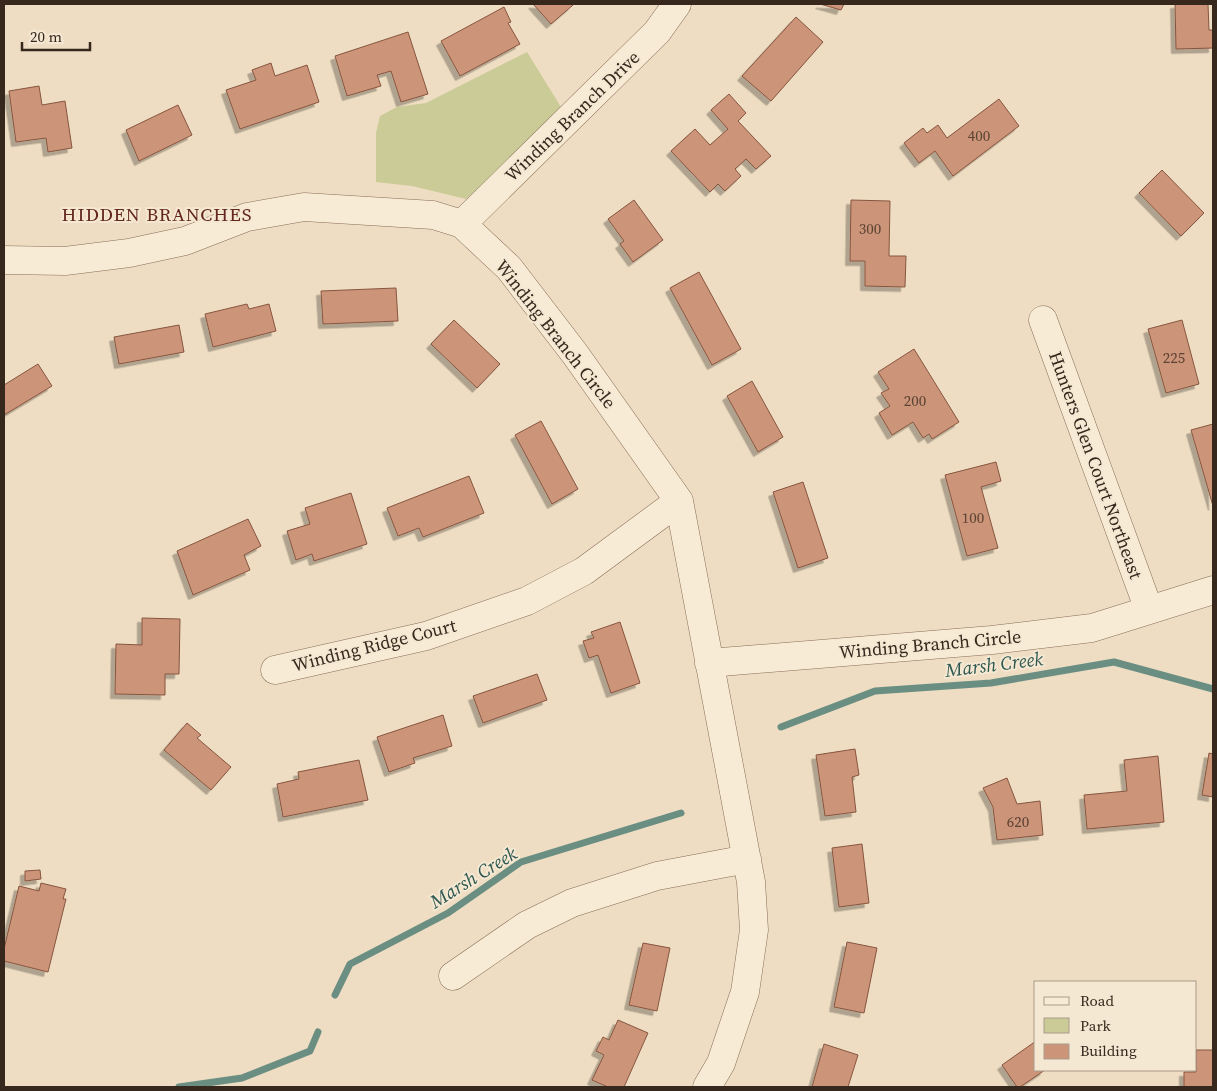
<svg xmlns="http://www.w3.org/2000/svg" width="1217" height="1091" viewBox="0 0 1217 1091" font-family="'Source Serif 4',serif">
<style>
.green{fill:#cacb96}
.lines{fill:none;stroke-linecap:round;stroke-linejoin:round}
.stream{stroke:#6b8e82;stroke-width:7}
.building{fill:#cc9478;stroke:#86553f;filter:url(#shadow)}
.minor-casing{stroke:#876e59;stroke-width:29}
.minor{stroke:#f8ebd5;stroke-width:28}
.labels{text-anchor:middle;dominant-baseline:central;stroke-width:4;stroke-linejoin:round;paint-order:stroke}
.number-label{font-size:15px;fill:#5c4334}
.street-label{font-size:18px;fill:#37281d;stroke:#f5e8d2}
.neighbourhood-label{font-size:19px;letter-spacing:1px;fill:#63261d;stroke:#f5e8d2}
.water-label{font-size:19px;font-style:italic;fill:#2d5750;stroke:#f5e8d2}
</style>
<defs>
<filter id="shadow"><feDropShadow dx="-4.5" dy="4.5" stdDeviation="0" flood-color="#0004"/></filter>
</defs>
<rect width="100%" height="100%" fill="#eeddc2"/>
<!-- green -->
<path class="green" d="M527 52 564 112 466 199 412 186 376 182V133L380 116 397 107 426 103Z"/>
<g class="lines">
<!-- stream -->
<path class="stream" d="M781 727 875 691 991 683 1114 662 1213 689
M335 995 350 964 448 913 521 862 681 813
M179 1087 242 1078 310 1051 318 1032"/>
</g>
<!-- building -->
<path class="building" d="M533 4H572L573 5 551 24Z
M820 4H844L841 10Z
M1175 4H1208L1209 30H1213V48L1176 49Z
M504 7 511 22 508 23 520 44 460 76 441 41Z
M796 17 823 42 771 101 742 76Z
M408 32 428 94 401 102 391 71 377 75 381 86 347 96 335 56Z
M271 63 275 76 307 65 319 102 240 129 226 90 256 80 252 70Z
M39 86 42 105 65 101 72 148 48 152 46 138 16 142 9 91Z
M729 94 746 113 738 121 771 156 756 169 746 159 735 169 741 176 725 191 718 184 710 192 671 151 695 129 710 145 728 129 711 110Z
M999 99 1019 126 953 176 935 151 919 163 904 143 923 128 927 133 938 125 947 138Z
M178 105 192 135 139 161 126 130Z
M1162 170 1204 213 1181 236 1139 193Z
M634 200 663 240 633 262 620 244 624 241 608 219Z
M851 200 890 201 889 256H906L905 287 865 286V261H850Z
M699 272 741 349 712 365 670 288Z
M396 288 398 321 323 324 321 291Z
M247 304 249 309 269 304 276 331 213 347 205 314Z
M454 320 500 364 477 388 431 344Z
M1182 320 1199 384 1166 393 1148 329Z
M179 325 184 352 119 364 114 337Z
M914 349 959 422 932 439 929 434 923 438 913 422 892 435 879 413 890 406 881 393 889 389 878 372Z
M38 364 52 386 4 415V385Z
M752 381 783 437 758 452 727 396Z
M541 421 578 489 552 504 515 435Z
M1213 424V506L1191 430Z
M996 462 1001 481 981 487 998 548 967 556 945 475Z
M469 476 484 513 423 537 419 528 398 536 387 508Z
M803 482 828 558 798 568 773 492Z
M351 493 367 544 314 561 312 554 296 560 287 531 310 524 305 508Z
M248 519 261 546 244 555 250 570 193 595 177 551Z
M142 618 180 619 179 674H165V695L115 694 116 644 142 645Z
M620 622 640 683 611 693 598 655 589 658 583 641 594 638 591 632Z
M537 674 547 700 483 723 473 696Z
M443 715 452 746 413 758 415 763 389 772 377 737Z
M187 723 201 735 197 738 231 767 211 790 164 750Z
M855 749 859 775 852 777 856 812 825 816 816 755Z
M1209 753 1213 754V797L1202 795Z
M1158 756 1164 822 1087 829 1084 795 1127 791 1124 760Z
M359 760 368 800 283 817 277 784 299 779 298 772Z
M1007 778 1017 804 1040 801 1043 835 997 840 993 807 983 788Z
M862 844 869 903 839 907 832 848Z
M40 870 41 879 25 881V871Z
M41 883 66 889 63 899H66L48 972 4 961V949L19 886 39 891Z
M847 942 877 948 864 1013 834 1007Z
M643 943 670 948 657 1011 629 1005Z
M618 1020 648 1033 624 1087H608L592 1080 604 1055 596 1051 603 1037 609 1040Z
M1036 1041V1070H1045L1020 1087H1017L1002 1065Z
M824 1044 858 1055 848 1087H812Z
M1196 1050H1213V1087H1184V1072H1196Z"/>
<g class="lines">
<defs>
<path id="minor" d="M462 224 657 32 677 4
M4 260 65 261 129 253 185 241 247 217 304 207 433 215 462 224 509 268 575 354 679 501 751 882 754 930 745 992 721 1063 707 1087
M1043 320 1149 610
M709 663 992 640 1092 628 1213 590
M275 670 426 636 527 601 584 571 679 501
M453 976 527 925 572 903 657 876 747 859"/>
</defs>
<!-- minor casing -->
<use href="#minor" class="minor-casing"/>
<!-- minor -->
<use href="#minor" class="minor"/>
</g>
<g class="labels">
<!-- number labels -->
<g class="number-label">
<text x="979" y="135">400</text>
<text x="870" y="228">300</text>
<text x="1174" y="357">225</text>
<text x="915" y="400">200</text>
<text x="973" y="517">100</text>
<text x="1018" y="821">620</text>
</g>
<!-- street labels -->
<g class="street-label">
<text transform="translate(572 116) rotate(-44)">Winding Branch Drive</text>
<text transform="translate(556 334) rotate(52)">Winding Branch Circle</text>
<text transform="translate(1096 465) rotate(70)">Hunters Glen Court Northeast</text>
<text transform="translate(930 644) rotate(-5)">Winding Branch Circle</text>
<text transform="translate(374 645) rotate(-14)">Winding Ridge Court</text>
</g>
<!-- neighbourhood labels -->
<g class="neighbourhood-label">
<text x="157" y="214">HIDDEN BRANCHES</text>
</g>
<!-- water labels -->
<g class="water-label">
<text transform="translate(994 664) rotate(-7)">Marsh Creek</text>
<text transform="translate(473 877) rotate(-32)">Marsh Creek</text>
</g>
</g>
<!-- border -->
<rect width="1217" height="1091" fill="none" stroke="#37281d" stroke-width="10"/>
<!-- legend -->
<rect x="1034" y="981" width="162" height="90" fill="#f5e8d2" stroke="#a99b8a"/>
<rect x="1044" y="997" width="25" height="8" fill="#f8ebd5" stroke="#a99b8a"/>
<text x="1080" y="1006" font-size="15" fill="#37281d">Road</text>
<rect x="1044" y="1018" width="25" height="15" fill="#cacb96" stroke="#a99b8a"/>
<text x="1080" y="1031" font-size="15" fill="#37281d">Park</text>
<rect x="1044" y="1044" width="25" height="15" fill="#cc9478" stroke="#a99b8a"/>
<text x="1080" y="1056" font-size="15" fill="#37281d">Building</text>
<!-- scale -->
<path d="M22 42v8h68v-8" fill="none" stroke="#37281d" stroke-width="2.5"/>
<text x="30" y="42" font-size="15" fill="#37281d" stroke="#f5e8d2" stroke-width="4" paint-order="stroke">20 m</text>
</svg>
